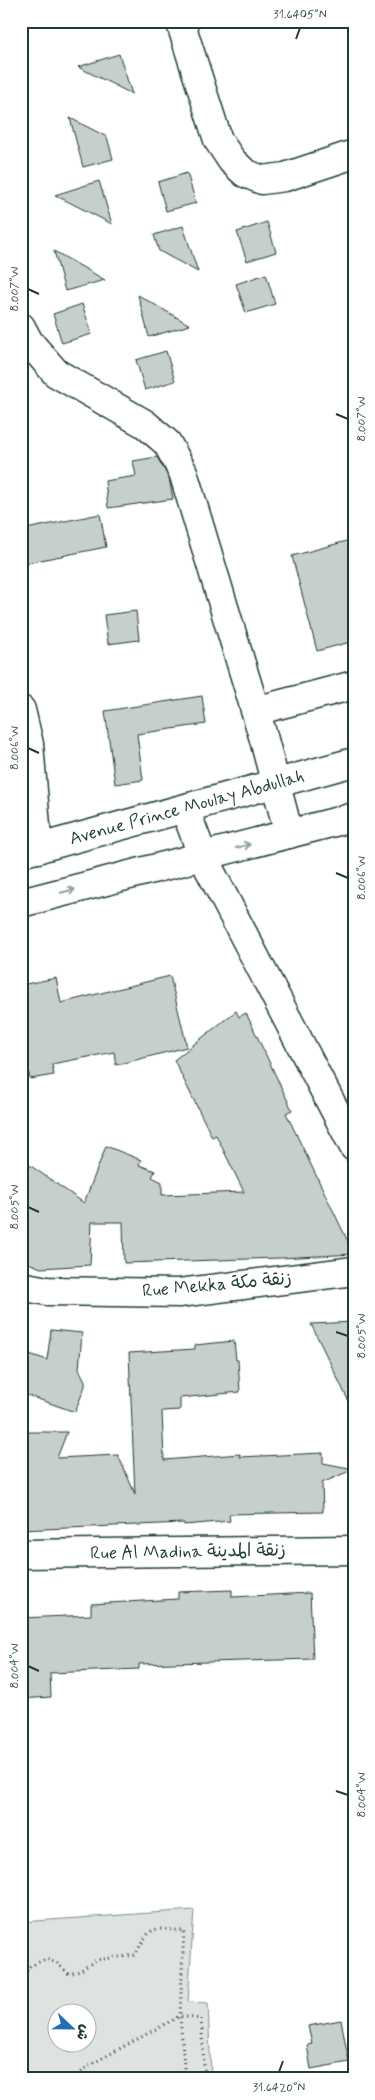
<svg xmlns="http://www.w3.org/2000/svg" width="375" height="2100" viewBox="0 0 375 2100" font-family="Mynerve,'Playpen Sans Arabic',sans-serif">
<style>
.green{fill:#dee3e2;stroke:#7e908b;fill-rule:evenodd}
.building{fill:#c7cfcc;stroke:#1f3d34}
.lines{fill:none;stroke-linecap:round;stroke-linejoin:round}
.minor-casing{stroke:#1f3d34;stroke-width:31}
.major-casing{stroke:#1f3d34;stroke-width:31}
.path{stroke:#1f3d34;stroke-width:3;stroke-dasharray:1 4;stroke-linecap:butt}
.minor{stroke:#fff;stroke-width:28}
.major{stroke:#fff;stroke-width:28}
.oneway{stroke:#8f9e9a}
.ticks{fill:none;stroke:#1f3d34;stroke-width:2}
.labels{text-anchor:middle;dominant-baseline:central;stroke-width:5;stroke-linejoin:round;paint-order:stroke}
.street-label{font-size:18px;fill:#1f3d34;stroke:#fff}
.neatline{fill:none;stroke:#1f3d34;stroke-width:2}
.ticks-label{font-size:12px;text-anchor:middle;fill:#1f3d34}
</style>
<rect width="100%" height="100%" fill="#fff"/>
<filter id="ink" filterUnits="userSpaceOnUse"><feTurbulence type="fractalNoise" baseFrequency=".02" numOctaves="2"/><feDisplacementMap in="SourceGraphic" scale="10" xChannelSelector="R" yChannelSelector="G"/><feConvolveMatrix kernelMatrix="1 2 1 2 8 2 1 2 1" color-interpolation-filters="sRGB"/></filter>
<g filter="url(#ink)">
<!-- green -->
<path class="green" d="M194 1910 188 2002 208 2003 211 2079H21V1922ZM58 2012H88V2042H58Z"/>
<!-- building -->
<path class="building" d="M119 54 132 94 78 67Z
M70 118 107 137 113 159 83 167Z
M187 173 196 203 166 211 158 182Z
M99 181 112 224 55 195Z
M267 222 276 252 247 261 237 232Z
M183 226 198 272 159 251 154 235Z
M54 251 105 280 65 291Z
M266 274 275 304 246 313 236 284Z
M138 295 190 325 149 337Z
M82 304 92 334 62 343 53 314Z
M166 351 175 381 145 390 136 360Z
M157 457 169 478 173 499 108 508 105 481 136 476 133 461Z
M100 514 106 547 21 564V530Z
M354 539V641L317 651 292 556Z
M136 611 139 640 108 644 104 615Z
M202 696 206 724 137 734 143 780 115 784 105 711Z
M170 976 187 1047 116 1065 114 1052 52 1064 54 1075 30 1079 21 1035V985L56 978 61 1003Z
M236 1011 239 1017 246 1013 292 1110 286 1113 354 1254 280 1258 124 1263 123 1222H92L90 1265 41 1268 21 1260V1159L84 1203 106 1146 141 1160 139 1165 155 1171 152 1177 162 1182V1195L244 1192 216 1135 212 1137 174 1060Z
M354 1322V1412L311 1324Z
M51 1330 82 1333 79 1369 85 1381V1386L75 1412 21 1393V1351L47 1360Z
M234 1341 236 1360H238L240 1392 180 1398V1410L162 1411 164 1460 240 1454V1457L323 1453V1463L354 1469 322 1483 323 1512 229 1514 230 1521 184 1525V1523L21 1530V1432H67L57 1458 118 1455 135 1494 129 1353 195 1349V1345Z
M232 1590V1597L310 1593 313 1659 139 1664V1669L50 1673 51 1697 21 1699V1618L91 1615V1604L178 1599V1592Z
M341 2020 349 2062 311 2069 307 2045 312 2044 308 2026Z"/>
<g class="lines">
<defs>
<path id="minor" d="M180 21 218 140 232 161 245 173 262 180 285 177 354 154
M21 327 29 342 56 373 145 424 167 443 183 472 263 736 289 834
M21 710 29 744 38 849
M255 711 354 685
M185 809 203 857 354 1147
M21 1286 47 1291 179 1293 354 1271
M21 1554 354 1550"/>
<g id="major">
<path id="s1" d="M21 853 354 762"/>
<path d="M21 903 354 817"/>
</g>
</defs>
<!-- minor casing -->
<use href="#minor" class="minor-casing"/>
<!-- major casing -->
<use href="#major" class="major-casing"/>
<!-- path -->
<path class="path" d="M21 1979 30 1966 46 1959 57 1963 69 1974 80 1971 96 1960 135 1955C153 1924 149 1928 184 1931L180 2016 201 2019 205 2079
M74 2079 88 2066 180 2016 185 2079"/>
<!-- minor -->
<use href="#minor" class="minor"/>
<!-- major -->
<use href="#major" class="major"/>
</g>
<!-- one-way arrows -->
<defs><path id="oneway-shaft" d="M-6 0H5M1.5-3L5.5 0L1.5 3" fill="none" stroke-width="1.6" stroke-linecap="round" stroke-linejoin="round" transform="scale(1.25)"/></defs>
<g class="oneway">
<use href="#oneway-shaft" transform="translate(243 846) rotate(-15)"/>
<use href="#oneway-shaft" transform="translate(68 891) rotate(-14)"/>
</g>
</g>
<!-- ticks -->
<path class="ticks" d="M296 39 300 28M28 289 39 294M336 414 348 419M28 748 39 753M336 873 348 878M28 1207 39 1212M336 1332 348 1336M28 1666 39 1671M336 1791 348 1795M279 2072 283 2061"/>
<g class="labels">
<!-- street labels -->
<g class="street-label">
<text stroke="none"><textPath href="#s1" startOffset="172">Avenue Prince Moulay Abdullah</textPath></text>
<text transform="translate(217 1285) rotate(-5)">Rue Mekka زنقة مكة</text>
<text transform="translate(188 1552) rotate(-1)">Rue Al Madina زنقة المدينة</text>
</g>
</g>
<!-- margin -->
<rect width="375" height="2100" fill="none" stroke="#fff" stroke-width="55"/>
<!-- north arrow -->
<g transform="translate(72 2028) rotate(112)"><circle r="24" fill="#ffffff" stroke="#a5b1ae"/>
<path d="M0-4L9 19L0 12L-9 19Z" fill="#1f6fb2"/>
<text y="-8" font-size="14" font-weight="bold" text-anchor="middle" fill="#1f3d34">ش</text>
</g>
<rect x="28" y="28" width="320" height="2044" class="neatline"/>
<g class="ticks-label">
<text x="300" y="18">31.6405°N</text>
<text transform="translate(14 289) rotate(-90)" y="4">8.007°W</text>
<text transform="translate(361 419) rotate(-90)" y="4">8.007°W</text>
<text transform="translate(14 748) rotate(-90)" y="4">8.006°W</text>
<text transform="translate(361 878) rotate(-90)" y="4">8.006°W</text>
<text transform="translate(14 1207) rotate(-90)" y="4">8.005°W</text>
<text transform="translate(361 1336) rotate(-90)" y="4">8.005°W</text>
<text transform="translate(14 1666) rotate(-90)" y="4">8.004°W</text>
<text transform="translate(361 1795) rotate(-90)" y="4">8.004°W</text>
<text x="279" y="2091">31.6420°N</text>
</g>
</svg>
